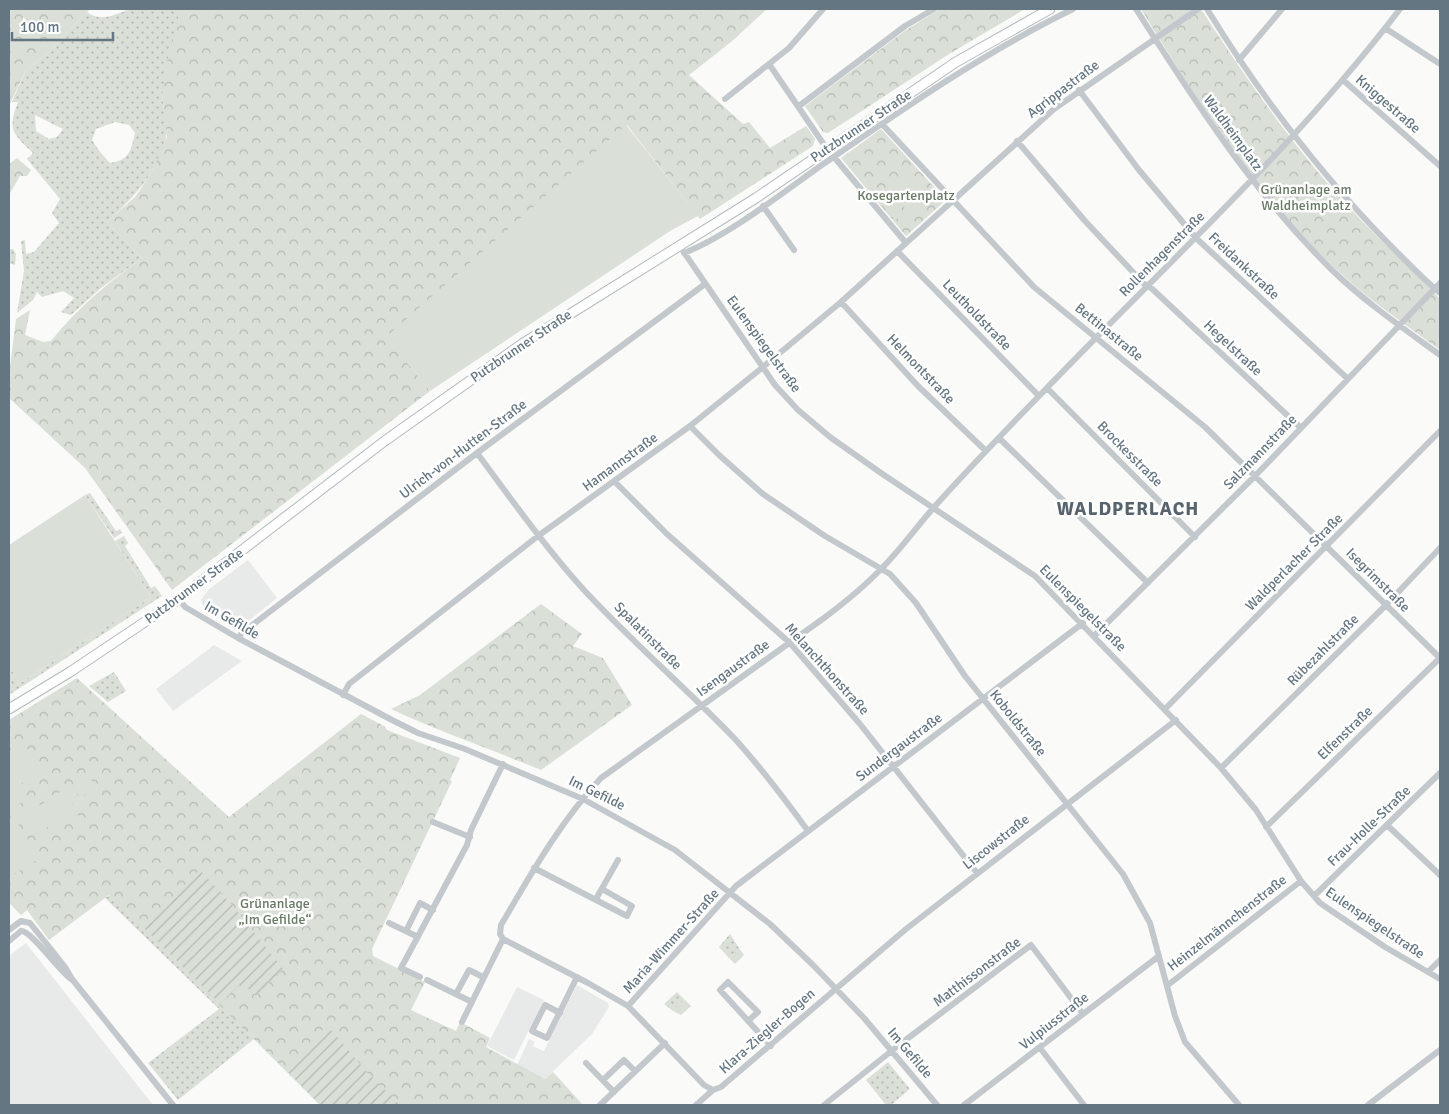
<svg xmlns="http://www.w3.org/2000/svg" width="1449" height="1114" viewBox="0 0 1449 1114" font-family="Signika,sans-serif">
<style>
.built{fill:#e8e9e9}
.grass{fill:url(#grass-dots);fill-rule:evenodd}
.forest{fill:url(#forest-crowns)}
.garden{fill:url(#garden-furrows)}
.pitch{fill:#dadfd7}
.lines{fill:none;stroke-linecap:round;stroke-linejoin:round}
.secondary-casing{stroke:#b3babf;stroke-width:11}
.minor{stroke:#c3c8cc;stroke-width:6}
.secondary{stroke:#fff;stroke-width:9}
.labels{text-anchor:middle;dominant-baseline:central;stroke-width:5;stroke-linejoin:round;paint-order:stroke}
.street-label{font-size:14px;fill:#657683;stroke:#fff}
.park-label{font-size:14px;fill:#687a64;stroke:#fff}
.district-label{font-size:19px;font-weight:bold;letter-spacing:1px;fill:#57646e;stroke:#fff}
</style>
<defs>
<pattern id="grass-dots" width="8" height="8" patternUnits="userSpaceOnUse" patternTransform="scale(1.25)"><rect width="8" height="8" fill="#dadfd7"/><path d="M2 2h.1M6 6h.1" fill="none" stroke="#b4b9b4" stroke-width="1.8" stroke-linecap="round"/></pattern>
<pattern id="forest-crowns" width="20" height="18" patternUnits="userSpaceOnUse" patternTransform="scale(1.25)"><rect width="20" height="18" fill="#dadfd7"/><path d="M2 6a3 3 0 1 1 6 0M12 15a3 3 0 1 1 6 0" fill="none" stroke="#b4b9b4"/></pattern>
<pattern id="garden-furrows" width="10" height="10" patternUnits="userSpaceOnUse" patternTransform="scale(1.25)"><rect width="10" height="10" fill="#dadfd7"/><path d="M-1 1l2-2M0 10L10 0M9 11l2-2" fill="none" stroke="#b4b9b4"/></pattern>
</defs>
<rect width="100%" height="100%" fill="#fafaf8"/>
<!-- built -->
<path class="built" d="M248 560 277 598 246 623 237 626 203 606 201 600 208 590Z
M214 645 242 661 173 711 156 689Z
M26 943 153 1105H9V956Z
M577 985 608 1003 609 1007 592 1034 545 1079 517 1065 529 1039 535 1042 533 1046 544 1051Z
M517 987 544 1000 514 1060 487 1046Z"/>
<!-- grass -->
<path class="grass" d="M130 9H180C175 37 166 63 163 92 161 107 169 124 166 138 158 173 132 199 107 222L142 258 101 288 71 315 61 312 74 298 63 291 42 297 37 292 33 300 17 313 24 271 21 241 25 240 26 254 34 252 59 223 52 213 60 199 27 159 33 153C13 134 7 130 18 102H12L26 70 49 52 87 12C101 23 116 14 130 9ZM35 115 63 129 57 137 49 139 36 131ZM115 122 129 125 135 133C131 150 130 160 110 163L100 152 92 140 96 129Z
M9 249H13L16 254 15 265 9 263Z
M90 493 116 531 120 529 122 533 114 538 85 495Z
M124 536 128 543 125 546 151 588 155 586 162 596 9 695V666L20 683 151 597 115 541Z
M114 672 126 691 108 702 89 686Z
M133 882 143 926 254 1039 178 1100 148 1063 219 1009 105 898Z
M730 934 739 948 729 958 719 947Z
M677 992 685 1000 673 1011 664 1004Z
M888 1062 910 1089 891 1105H886L866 1080Z"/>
<!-- forest -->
<path class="forest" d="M9 9H90L49 52 26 70 9 106Z
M180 9H767L731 42 689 75 743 124 749 122 770 148 806 126 815 139 813 146 700 219 627 125 387 337 430 391 172 590 85 468 9 398V375L16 319 30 310 25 335 43 342 51 341C77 308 108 283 142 258L107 222 136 196 153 170 167 137 162 94 168 57Z
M940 9H1025L949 54 828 133 823 132 805 106 906 30Z
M1141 9H1201C1249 83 1300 157 1362 221 1387 247 1415 272 1440 299V350C1416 332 1391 315 1367 296 1272 219 1204 112 1141 9Z
M881 129 946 200 906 236 841 158Z
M17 158 31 170 27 176H20L9 195V164Z
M541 604 582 634 573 646 603 658 632 705 541 770C491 749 440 732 391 709L420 695Z
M77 678 229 817 361 714 384 726 387 730 460 758 450 780 452 781 372 949 373 956 425 982 411 1010 456 1031 460 1022 490 1038 486 1047 545 1079 553 1072 583 1105H320L109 895 49 940 27 910 21 915 9 903V720Z
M739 948 744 955 735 964 729 958Z
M685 1000 691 1006 681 1015 673 1011Z"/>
<!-- garden -->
<path class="garden" d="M200 870 233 906 283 969 256 996 242 982 220 1004 142 926Z
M327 1025 365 1070 400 1105H320L285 1069Z"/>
<!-- pitch -->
<path class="pitch" d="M626 125 698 216 670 231 430 391 386 337Z
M908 168 935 199 913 218 886 187Z
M884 193 902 214 895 220 877 199Z
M85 495 151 597 20 683 9 666V545Z
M28 749 40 765C39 776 29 780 19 784L28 797 15 807 9 799V754L17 750Z
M86 777 99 785 80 798 72 786Z
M63 790 75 808 38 834 25 815Z
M70 821a6 6 0 1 1 12 0a6 6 0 1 1-12 0Z
M17 822 40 858 14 874 9 866V827Z"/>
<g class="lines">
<defs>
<path id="secondary" d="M9 709 70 672 173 603 386 440 522 344 756 198 956 62 1050 9"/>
</defs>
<!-- secondary casing -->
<use href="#secondary" class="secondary-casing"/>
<!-- minor -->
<path class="minor" d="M1136 9C1195 102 1253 192 1332 270 1365 302 1403 328 1440 355
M1207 9C1260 95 1320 174 1391 246 1407 262 1423 279 1440 293
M1385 28 1440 64
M1239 60 1282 9
M769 64 827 149
M1343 80 1440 166
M1079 90 1139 170 1196 238 1348 379
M725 99 789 48 823 9
M799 106 905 26 934 9
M882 124 1034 287 1205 427 1440 658
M1017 141 1085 221 1147 287
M834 157 906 243
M763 206 794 250
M679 245 775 385 798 410 830 437 881 473 1035 576 1221 768 1256 810 1301 881 1320 903 1385 947 1440 979
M897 251 1039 396
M684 253C726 237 781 194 819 167 901 110 983 53 1073 9
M1148 285 1301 428
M841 302 918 386 986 451
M1047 388 1195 537
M690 426 719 455 763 494 825 536 890 574 916 603 965 676 1123 874 1150 923 1175 1016 1185 1042 1239 1105
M999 438 1148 583
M477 453C512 500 545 547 584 590 632 642 686 688 735 739 761 768 785 799 808 831
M614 481 667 534 790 643 860 724 977 873
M179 599 185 607 238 638 392 720 418 733 465 749 583 799 675 850 770 924 813 965 864 1018 937 1105
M1094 636 1255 476 1440 283
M238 638 242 633 477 453 705 284
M343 695 349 684 538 536 690 426 763 367 841 302 1054 109 1198 9
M1165 709 1440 431
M1221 768 1385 606 1440 548
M433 822 470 837
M1388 826 1440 875
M1266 827 1440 658
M534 868 627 916 632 906 602 889
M1314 896 1440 773
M596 899 618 860
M389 923 418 937
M9 930 21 921 30 923 65 967 72 979 173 1105
M21 931C31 930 58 970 71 979
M406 931 420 903 433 910
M9 941 21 931
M1428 972 1440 960
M420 977 401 968 467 845 471 830 503 764
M427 980 472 1002
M1168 985 1301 881
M456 994 469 970 483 977
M628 1006 736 886 1083 623
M560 1013 545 1005 532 1031 547 1038 577 977
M748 1021 758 1012 728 982 720 990 771 1046
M462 1022 503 939
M1040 1048 1084 1105
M586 1063 614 1092
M603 1080 624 1060 635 1071
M713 1090 704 1085 628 1006 588 983 503 939 500 934 501 925C531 874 560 822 601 778L824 618C844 603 864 587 881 569 901 549 917 526 936 505 970 467 1005 431 1041 394 1162 268 1293 149 1400 9
M600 1105 665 1043
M696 1105 713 1090 721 1087 906 929 1176 720
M824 1105 899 1045 1031 945 1083 1014
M964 1105 1159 956
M1368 1105 1440 1050"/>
<!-- secondary -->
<use href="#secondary" class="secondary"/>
</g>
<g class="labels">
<!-- street labels -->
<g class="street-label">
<text transform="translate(1063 89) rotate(-37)">Agrippastraße</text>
<text transform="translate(1388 104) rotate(41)">Kniggestraße</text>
<text transform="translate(861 126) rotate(-34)">Putzbrunner Straße</text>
<text transform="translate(1233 133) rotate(54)">Waldheimplatz</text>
<text transform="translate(1162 254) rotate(-45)">Rollenhagenstraße</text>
<text transform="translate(1244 266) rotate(43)">Freidankstraße</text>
<text transform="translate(977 315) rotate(46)">Leutholdstraße</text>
<text transform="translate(1109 332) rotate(39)">Bettinastraße</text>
<text transform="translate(764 344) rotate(54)">Eulenspiegelstraße</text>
<text transform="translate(521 346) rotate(-34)">Putzbrunner Straße</text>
<text transform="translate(1233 348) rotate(43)">Hegelstraße</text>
<text transform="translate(921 369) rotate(46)">Helmontstraße</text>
<text transform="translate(463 449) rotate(-37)">Ulrich-von-Hutten-Straße</text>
<text transform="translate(1260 452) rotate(-46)">Salzmannstraße</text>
<text transform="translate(1130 454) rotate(45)">Brockesstraße</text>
<text transform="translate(620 462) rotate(-36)">Hamannstraße</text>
<text transform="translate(1294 562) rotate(-45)">Waldperlacher Straße</text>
<text transform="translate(1378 580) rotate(45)">Isegrimstraße</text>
<text transform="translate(194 586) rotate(-36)">Putzbrunner Straße</text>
<text transform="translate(1083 608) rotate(45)">Eulenspiegelstraße</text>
<text transform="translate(232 620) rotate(30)">Im Gefilde</text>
<text transform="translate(648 636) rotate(45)">Spalatinstraße</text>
<text transform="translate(1323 650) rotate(-45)">Rübezahlstraße</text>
<text transform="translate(733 668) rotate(-36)">Isengaustraße</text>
<text transform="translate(827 669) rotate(48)">Melanchthonstraße</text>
<text transform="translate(1018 723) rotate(51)">Koboldstraße</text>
<text transform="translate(1345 733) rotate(-44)">Elfenstraße</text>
<text transform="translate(899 747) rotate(-37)">Sundergaustraße</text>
<text transform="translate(597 793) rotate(26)">Im Gefilde</text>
<text transform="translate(1369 826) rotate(-44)">Frau-Holle-Straße</text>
<text transform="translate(996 842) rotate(-38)">Liscowstraße</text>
<text transform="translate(1227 923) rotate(-38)">Heinzelmännchenstraße</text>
<text transform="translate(1375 923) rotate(34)">Eulenspiegelstraße</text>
<text transform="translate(671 941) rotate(-48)">Maria-Wimmer-Straße</text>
<text transform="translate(977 972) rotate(-37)">Matthissonstraße</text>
<text transform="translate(1054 1021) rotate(-38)">Vulpiusstraße</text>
<text transform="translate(767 1031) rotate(-41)">Klara-Ziegler-Bogen</text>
<text transform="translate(910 1053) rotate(50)">Im Gefilde</text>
</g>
<!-- park labels -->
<g class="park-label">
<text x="1306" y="189">Grünanlage am<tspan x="1306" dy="16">Waldheimplatz</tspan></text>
<text x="906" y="195">Kosegartenplatz</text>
<text x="275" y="903">Grünanlage<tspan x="275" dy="16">„Im Gefilde“</tspan></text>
</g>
<!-- district labels -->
<g class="district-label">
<text x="1128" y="509">WALDPERLACH</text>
</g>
</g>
<!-- border -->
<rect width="1449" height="1114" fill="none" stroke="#657683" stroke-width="20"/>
<!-- scale -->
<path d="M12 32v8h101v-8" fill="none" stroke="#657683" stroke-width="2.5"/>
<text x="20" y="32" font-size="15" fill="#657683" stroke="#ffffff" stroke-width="4" paint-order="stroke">100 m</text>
</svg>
